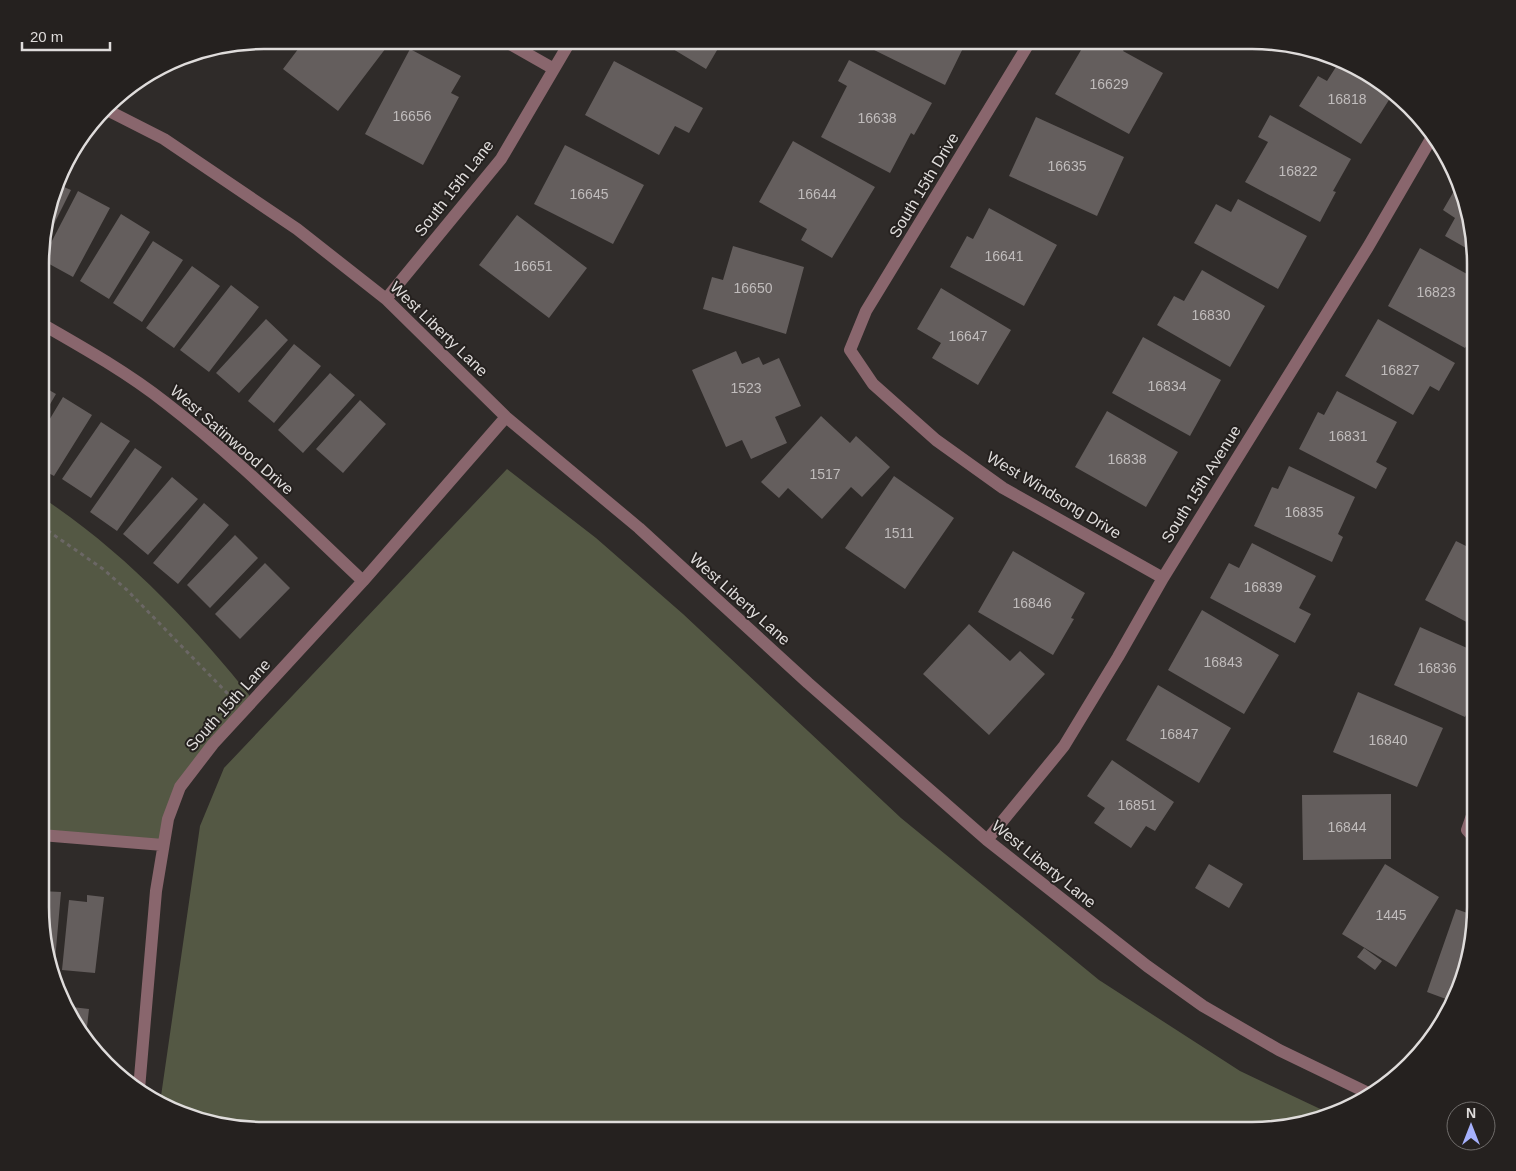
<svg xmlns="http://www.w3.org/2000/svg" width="1516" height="1171" viewBox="0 0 1516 1171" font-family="Helvetica,sans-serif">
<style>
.green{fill:#545844}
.building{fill:#645e5d}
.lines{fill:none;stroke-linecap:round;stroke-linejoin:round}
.path{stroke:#6b6765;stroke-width:3;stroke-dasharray:4 4;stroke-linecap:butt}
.minor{stroke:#89666d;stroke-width:12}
.labels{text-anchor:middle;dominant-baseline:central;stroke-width:4;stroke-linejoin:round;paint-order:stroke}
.number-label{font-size:14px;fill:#c0bcbc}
.street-label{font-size:16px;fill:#dfdcdb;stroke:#25211f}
.rim{fill:none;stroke:#dfdcdb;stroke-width:2.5}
</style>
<rect width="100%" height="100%" fill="#2f2b29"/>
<!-- green -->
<path class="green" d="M507 469 596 538 683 614 901 818 1099 980 1240 1071 1333 1115 1253 1131H249L178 1114 160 1103 200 826 224 768Z
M41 497C119 547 196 627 253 700L180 787 163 845 41 835 50 688 41 687Z"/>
<!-- building -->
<path class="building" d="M305 40H392L338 111 283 69Z
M658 40H723L706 69Z
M869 40H967L945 85 866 46Z
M1087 40H1129L1123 51 1163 73 1129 134 1055 94Z
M410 49 461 76 451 93 459 97 423 165 365 134Z
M1341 59 1394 92 1361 144 1299 106 1318 76 1327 81Z
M849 60 932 103 914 135 911 133 890 173 821 137 847 86 838 81Z
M614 61 703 108 689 133 675 126 659 155 585 115Z
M1270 115 1351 159 1333 191 1336 192 1320 222 1245 182 1268 142 1258 137Z
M1036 117 1124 157 1097 216 1009 176Z
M793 141 875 187 832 258 801 240 807 229 759 202Z
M565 145 644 185 613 244 534 204Z
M1458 184 1473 252 1445 236 1455 218 1443 210Z
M59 185 71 190 42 248V234Z
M78 191 110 208 73 277 42 260Z
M1238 199 1307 236 1278 289 1194 243 1216 204 1231 212Z
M989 208 1057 245 1024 306 950 267 967 236 973 239Z
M121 214 150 232 109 299 80 281Z
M517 215 587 268 549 318 479 265Z
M153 241 183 260 142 322 113 303Z
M733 246 804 267 786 334 703 309 712 277 723 280Z
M1420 248 1476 279V330L1465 348 1388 306Z
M192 266 220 286 174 348 146 328Z
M1202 270 1265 306 1230 367 1157 325 1174 296 1184 301Z
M231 285 259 307 209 372 180 350Z
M941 288 1011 330 978 385 932 358 941 343 917 329Z
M266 319 288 340 239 393 216 373Z
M1378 319 1455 363 1439 391 1430 386 1413 415 1345 376Z
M1143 337 1221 380 1190 436 1112 393Z
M294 344 321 366 274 423 248 401Z
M736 351 742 364 759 357 763 365 779 358 801 406 775 417 787 443 751 459 742 440 726 447 692 370Z
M330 373 355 395 303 453 278 430Z
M42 386 56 394 42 418Z
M1337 391 1397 422 1376 462 1387 468 1376 489 1299 449 1318 412 1324 415Z
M63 397 92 415 54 476 41 469 42 432Z
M360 400 386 424 343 473 316 449Z
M1107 411 1178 452 1146 507 1075 467Z
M821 416 850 443 856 436 890 467 862 497 851 487 822 519 788 488 779 498 761 482Z
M101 422 130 441 91 498 62 479Z
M135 448 162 467 117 531 90 512Z
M1289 466 1355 497 1338 534 1343 537 1332 562 1254 526 1272 487 1278 489Z
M894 476 954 518 905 589 845 548Z
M172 477 198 499 148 555 123 534Z
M204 503 229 525 178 584 153 563Z
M235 535 258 558 210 608 187 585Z
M1456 541 1476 551V627L1425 600Z
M1252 543 1316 576 1299 608 1311 614 1295 643 1210 598 1229 563 1239 568Z
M1013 551 1085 593 1071 618 1074 619 1053 655 978 612Z
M265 563 290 588 240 639 215 614Z
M1202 610 1279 655 1244 714 1168 670Z
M969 624 1010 661 1020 651 1045 674 989 735 923 674Z
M1420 627 1476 652V661L1469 675 1476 678V694L1465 717 1394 685Z
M1158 685 1231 728 1199 783 1126 740Z
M1358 692 1443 728 1417 787 1333 752Z
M1112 760 1174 802 1155 831 1146 826 1131 848 1094 823 1105 808 1087 796Z
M1391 794V859L1303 860 1302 795Z
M1209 864 1243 884 1229 908 1195 888Z
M1385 864 1439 897 1396 967 1342 934Z
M41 891 61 892 54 972 41 922Z
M87 895 104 897 95 973 62 970 69 900 87 902Z
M1456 909 1476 916 1475 922 1459 993 1454 1002 1427 992Z
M1364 948 1382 961 1375 970 1357 957Z
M63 1006 89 1009 86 1036 63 1007Z"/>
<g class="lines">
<!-- path -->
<path class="path" d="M41 526 103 569 127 590 229 695"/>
<!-- minor -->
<path class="minor" d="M503 40 554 69
M1031 40 866 311 850 350 873 384 936 440 1003 488 1163 578
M105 109 164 139 297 229 386 299 506 417 639 528 808 683 987 840 1147 966 1203 1006 1279 1050 1368 1093
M386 299 501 159 571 40
M42 324C84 348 128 373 166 403 236 457 299 521 363 581
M41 835 163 845
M987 840 1064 746 1118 657 1163 578 1368 247 1432 137
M1476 840 1467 830 1476 804
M139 1089 156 891 168 819 180 787 213 744 363 581 506 417"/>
</g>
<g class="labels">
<!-- number labels -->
<g class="number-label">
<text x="1109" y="84">16629</text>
<text x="1347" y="99">16818</text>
<text x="412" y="116">16656</text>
<text x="877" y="118">16638</text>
<text x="1067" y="166">16635</text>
<text x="1298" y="171">16822</text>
<text x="589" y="194">16645</text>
<text x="817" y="194">16644</text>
<text x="1004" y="256">16641</text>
<text x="533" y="266">16651</text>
<text x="753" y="288">16650</text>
<text x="1436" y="292">16823</text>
<text x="1211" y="315">16830</text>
<text x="968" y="336">16647</text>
<text x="1400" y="370">16827</text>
<text x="1167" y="386">16834</text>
<text x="746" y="388">1523</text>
<text x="1348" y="436">16831</text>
<text x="1127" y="459">16838</text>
<text x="825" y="474">1517</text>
<text x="1304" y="512">16835</text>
<text x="899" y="533">1511</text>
<text x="1263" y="587">16839</text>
<text x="1032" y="603">16846</text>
<text x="1223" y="662">16843</text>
<text x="1437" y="668">16836</text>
<text x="1179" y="734">16847</text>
<text x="1388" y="740">16840</text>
<text x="1137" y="805">16851</text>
<text x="1347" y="827">16844</text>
<text x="1391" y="915">1445</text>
</g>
<!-- street labels -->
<g class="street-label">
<text transform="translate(924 185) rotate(-59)">South 15th Drive</text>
<text transform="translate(454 188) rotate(-52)">South 15th Lane</text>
<text transform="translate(439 329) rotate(44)">West Liberty Lane</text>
<text transform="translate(232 440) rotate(41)">West Satinwood Drive</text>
<text transform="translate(1201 484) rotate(-58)">South 15th Avenue</text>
<text transform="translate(1054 495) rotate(31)">West Windsong Drive</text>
<text transform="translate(740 599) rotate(42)">West Liberty Lane</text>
<text transform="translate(228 705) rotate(-48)">South 15th Lane</text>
<text transform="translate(1044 864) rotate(39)">West Liberty Lane</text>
</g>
</g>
<!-- crop -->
<path d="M0 0H1516V1171H0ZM264 49H1252A215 215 0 0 1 1467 264V907A215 215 0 0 1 1252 1122H264A215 215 0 0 1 49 907V264A215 215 0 0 1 264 49Z" fill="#25211f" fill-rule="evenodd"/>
<path class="rim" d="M264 49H1252A215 215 0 0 1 1467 264V907A215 215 0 0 1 1252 1122H264A215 215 0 0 1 49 907V264A215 215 0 0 1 264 49Z"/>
<!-- north arrow -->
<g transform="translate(1471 1126)"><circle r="24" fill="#25211f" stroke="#6f6c6a"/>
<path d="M0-4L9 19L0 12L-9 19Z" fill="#a6b1fc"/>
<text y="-8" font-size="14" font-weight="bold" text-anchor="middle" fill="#dfdcdb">N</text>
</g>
<!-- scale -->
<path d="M22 42v8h88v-8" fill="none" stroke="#dfdcdb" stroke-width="2.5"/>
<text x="30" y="42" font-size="15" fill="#dfdcdb" stroke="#25211f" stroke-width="4" paint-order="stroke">20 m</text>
</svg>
